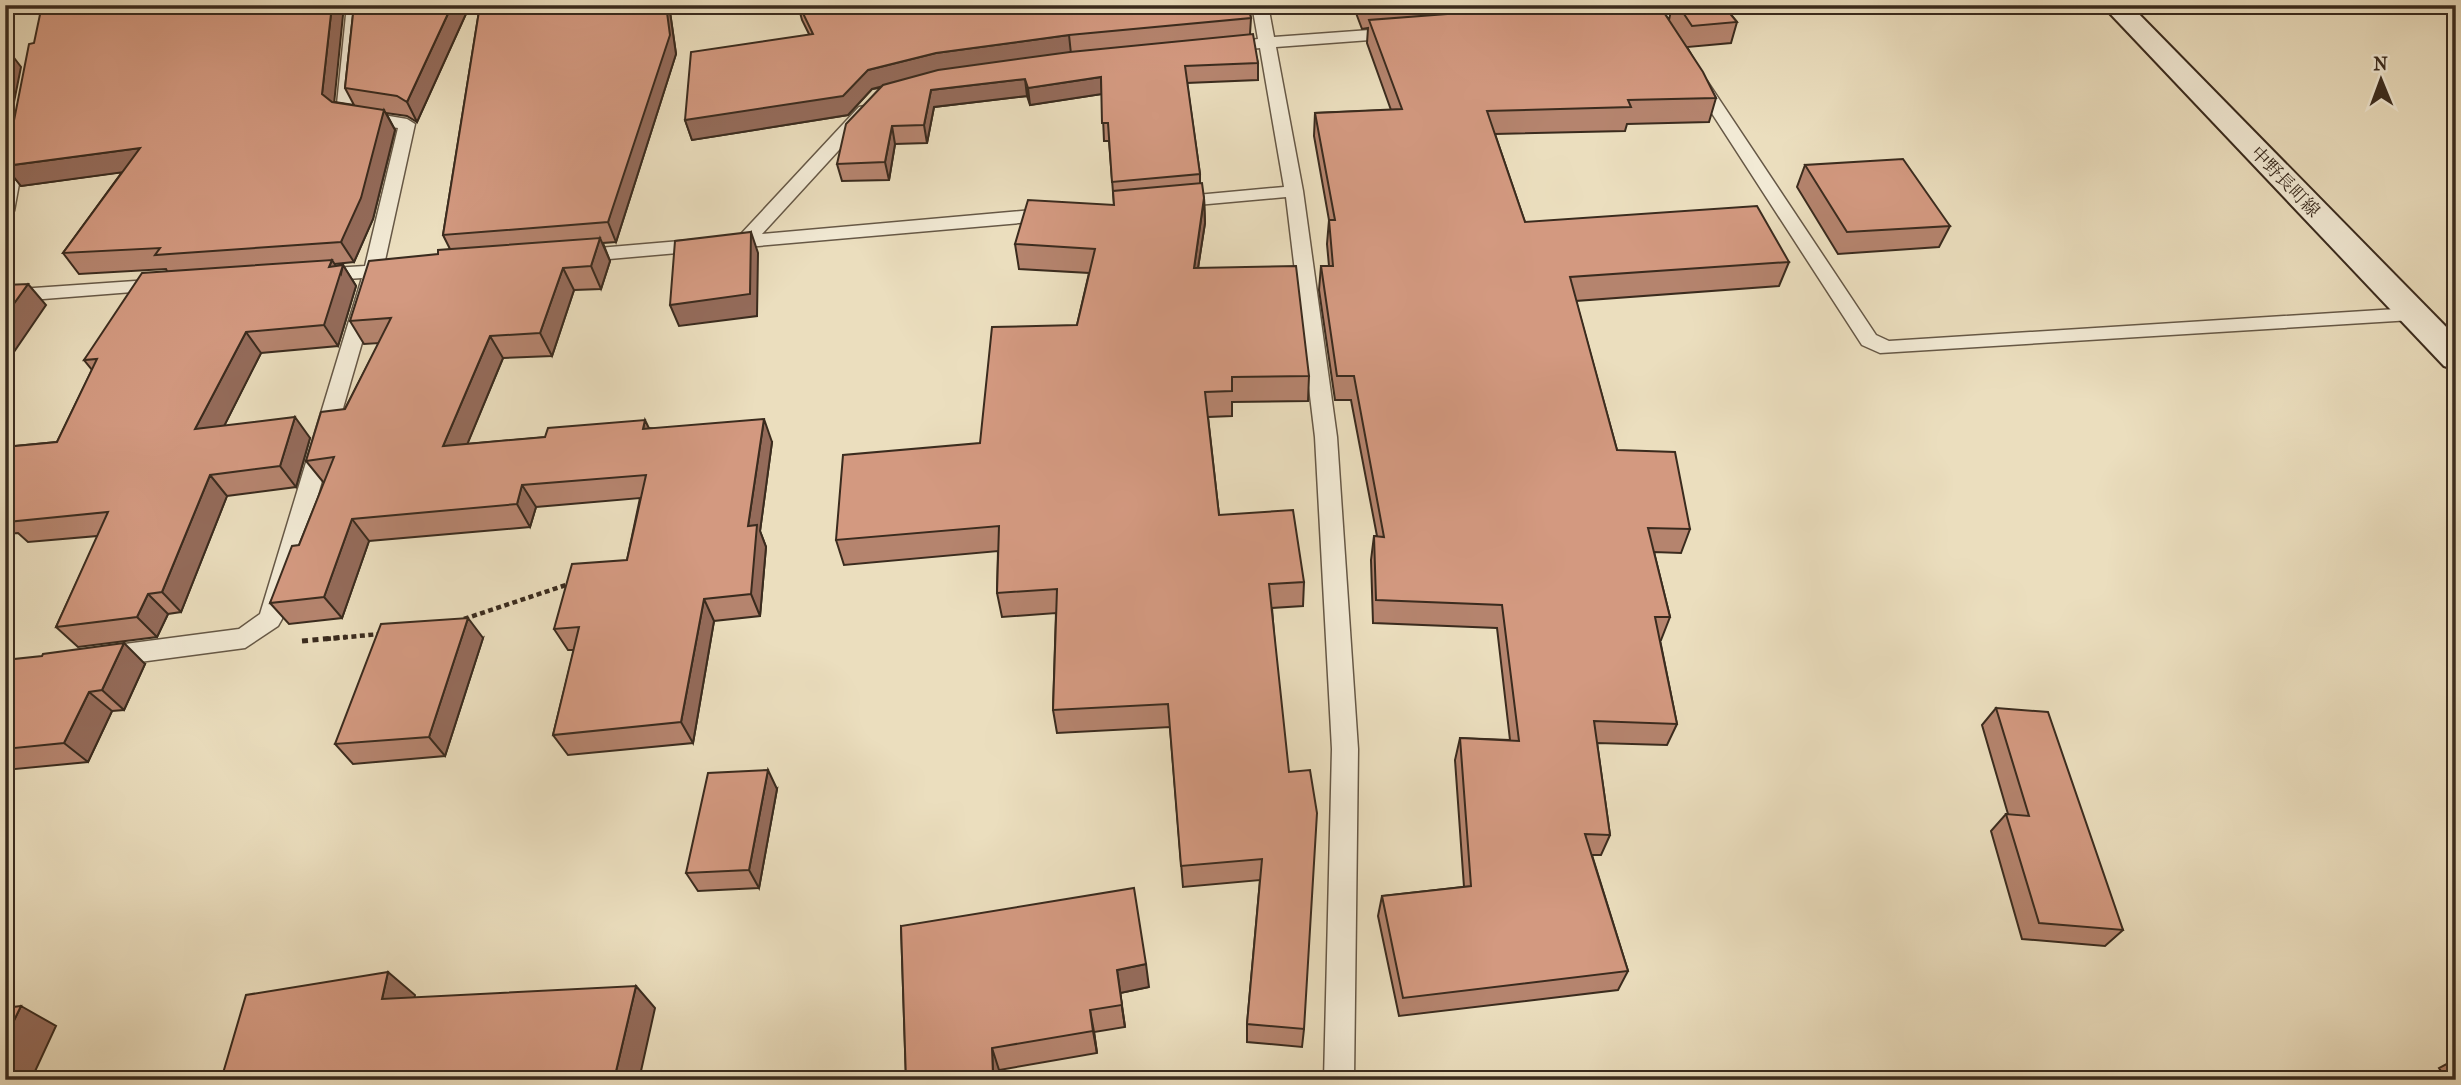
<svg xmlns="http://www.w3.org/2000/svg" width="2461" height="1085" viewBox="0 0 2461 1085" font-family="'IM FELL French Canon','Noto Serif JP',serif">
<style>
.lines{fill:none;stroke-linecap:round;stroke-linejoin:round}
.lane-casing{stroke:#665846;stroke-width:3}
.secondary-casing{stroke:#3a2b1e;stroke-width:4}
.path-far1{stroke:#3a2b1e;stroke-width:4.5;stroke-dasharray:5 3.5;stroke-linecap:butt}
.path{stroke:#3a2b1e;stroke-width:5;stroke-dasharray:6 4.5;stroke-linecap:butt}
.lane{fill:#f2ead5;fill-rule:evenodd}
.secondary{fill:#f2ead5;fill-rule:evenodd}
.wall{fill:#b5846e;stroke:#3a2b1e;stroke-width:2;fill-rule:evenodd}
.shaded-wall{fill:#946b5a;stroke:#3a2b1e;stroke-width:2}
.building{fill:#d39980;stroke:#3a2b1e;stroke-width:2}
.labels{text-anchor:middle;dominant-baseline:central;stroke-width:5;stroke-linejoin:round;paint-order:stroke}
.far-street-label{font-size:18px;fill:#3a2b1e;stroke:#f2ead5}
</style>
<rect width="100%" height="100%" fill="#ebdebe"/>
<filter id="stains"><feTurbulence type="fractalNoise" baseFrequency=".00286" numOctaves="4"/><feColorMatrix values="0 0 0 0 .2 0 0 0 0 .09 0 0 0 0 .02 0 0 0 .5 -.17"/></filter>
<radialGradient id="worn" r=".72"><stop offset=".6" stop-color="#630" stop-opacity="0"/><stop offset="1" stop-color="#630" stop-opacity=".3"/></radialGradient>
<g class="lines">
<defs>
<path id="lane" d="M347 5H363L353 110 407 119 415 124 384 265 395 264 404 270 402 274 381 277 282 619 278 626 245 648 102 667 93 664 90 657 93 650 102 647 239 629 260 614 362 278 317 281 307 275 317 269 365 266 398 128 344 119 336 114Z
M1252 5H1268L1274 37 1397 28 1405 33 1397 38 1276 47 1303 191 1337 437 1358 749 1354 1080H1324L1332 749 1315 437 1286 197 1175 207 1166 202 1175 197 1284 187 1260 48 1250 49 1242 44 1244 41 1258 39Z
M1690 5H1741L1734 10 1634 21 1626 16 1634 11Z
M1699 76 1707 81 1876 335 1889 341 2412 308 2422 314 2412 320 1880 353 1862 345 1691 81Z
M865 106 873 111 871 115 762 234 1054 208 1063 214 1054 220 575 262 566 256 575 250 739 236 859 107Z
M17 141 26 146 14 211 5 216 8 146Z
M164 279 174 285 171 289 5 302V290Z"/>
<path id="secondary" d="M2102 5H2130L2456 337V370L2444 366Z"/>
</defs>
<!-- lane casing -->
<use href="#lane" class="lane-casing"/>
<!-- secondary casing -->
<use href="#secondary" class="secondary-casing"/>
<!-- path-far1 -->
<path class="path-far1" d="M464 619 572 583
M326 639 380 634"/>
<!-- path -->
<path class="path" d="M302 641 346 637"/>
<!-- lane -->
<use href="#lane" class="lane"/>
<!-- secondary -->
<use href="#secondary" class="secondary"/>
</g>
<!-- wall -->
<path class="wall" d="M354 5H470L417 122 407 116 386 113 395 130 373 219 354 262 334 264 336 266 343 265 356 286 338 346 261 353 224 426 310 438 296 487 227 496 181 612 168 614 157 637 78 647 56 627 98 536 28 542 18 533 5 534V447L57 442 92 370 84 360 167 271 166 269 79 274 63 253 122 172 21 186 5 166 335 102 354 105 345 88Z
M480 5H669L676 54 616 242 603 243 610 261 601 289 574 290 552 356 503 358 467 444 649 428 772 442 760 531 766 547 760 616 714 621 693 743 568 755 553 735 574 650H568L554 629 627 560 640 498 536 507 530 527 369 541 342 618 289 624 270 603 299 545 324 483 306 461 345 409 379 343 364 344 350 321 438 254 450 249 443 235Z
M798 5H1248L1251 18 1250 34 1258 63V80L1187 83 1200 174V183L1204 198 1205 223 1198 268 1309 376 1308 401 1232 402V416L1208 417 1219 515 1304 582 1303 606 1272 608 1304 1029 1302 1047 1247 1042V1024L1260 880 1183 887 1170 727 1057 733 1053 710 1056 613 1002 617 997 593 998 551 844 565 836 540 980 443 1077 325 1089 273 1019 269 1015 244 1114 205 1109 141H1104L1102 94 1030 105 1027 96 934 107 927 143 895 144 889 180 842 181 837 164 880 88 872 89 848 115 692 140 685 120 809 34 802 20Z
M1353 5H1723L1737 22 1731 43 1687 47 1716 98 1709 122 1627 124 1625 131 1495 134 1525 222 1789 262 1779 286 1576 301 1617 450 1690 529 1681 553 1654 552 1670 617 1661 640H1660L1677 724 1667 745 1597 743 1610 835 1601 855H1592L1628 971 1618 990 1399 1016 1378 916 1382 896 1464 887 1455 760 1460 738 1510 740 1497 628 1373 623 1371 560 1374 536H1377L1351 400H1335L1319 290 1321 266H1329L1327 244 1329 220 1314 136 1315 113 1391 110 1367 43 1368 28 1362 29ZM1660 6H1672L1669 20Z
M1805 165 1950 226 1939 247 1838 254 1797 187Z
M483 638 445 756 353 764 335 744Z
M5 661 145 664 124 710 112 711 88 762 5 770Z
M1996 708 2123 930 2105 946 2022 939 1991 831 2006 814H2008L1982 725Z
M777 789 759 888 698 891 686 873Z
M901 926 1149 987 1120 993 1125 1027 1094 1032 1097 1053 999 1070 1000 1080H906Z
M2456 1059V1080H2447L2439 1068Z"/>
<!-- shaded-wall -->
<path class="shaded-wall" d="M332 5H344L333 114 322 94Z
M452 5H470L417 122 407 102Z
M666 5H669L676 54 616 242 608 222Z
M1069 35 1071 54 939 72 872 89 848 115 692 140 685 120 868 70 936 53Z
M5 46 21 67 5 147Z
M1101 77 1102 94 1030 105 1028 88Z
M1025 79 1027 96 934 107 927 143 924 125 931 90Z
M384 110 395 130 373 219 354 262 341 242Z
M892 126 895 144 889 180 885 162Z
M140 148 154 168 21 186 5 166Z
M1204 198 1205 223 1194 293V268Z
M751 232 758 253 757 316 679 326 670 305Z
M600 238 610 261 601 289 591 266Z
M332 260 341 274 343 265 356 286 338 346 324 325 329 267Z
M563 268 574 290 552 356 540 333Z
M28 284 46 305 5 365V316Z
M246 332 261 353 212 450 195 429Z
M490 336 503 358 457 469 443 446Z
M295 417 310 438 296 487 280 466Z
M764 419 772 442 760 531 766 547 760 616 751 594 748 526Z
M645 420 656 443 643 429Z
M210 475 227 496 181 612 162 592Z
M522 485 536 507 530 527 517 504Z
M352 519 369 541 342 618 324 597Z
M148 594 168 614 157 637 137 617Z
M704 599 714 621 693 743 681 722Z
M468 618 483 638 445 756 429 737Z
M124 643 145 664 124 710 102 690Z
M89 692 112 711 88 762 64 743Z
M768 770 777 789 759 888 749 870Z
M1146 964 1149 987 1120 993 1125 1027 1117 970Z
M388 972 415 995 409 1021 382 999Z
M636 986 655 1008 639 1080H614Z
M21 1006 56 1026 31 1080H5V1039Z
M1090 1010 1094 1032 1097 1053 1093 1031Z
M992 1048 999 1070 1000 1080H995L993 1075Z"/>
<!-- building -->
<path class="building" d="M42 5H332L322 94 332 102 384 110 361 198 341 242 155 255 160 248 63 253 140 148 5 166 29 44 34 43Z
M354 5H452L407 102 397 96 345 88Z
M480 5H666L670 35 608 222 443 235Z
M799 5H1248L1251 18 1069 35 936 53 868 70 843 96 685 120 691 52 813 34Z
M1361 5H1441L1363 11Z
M1565 5H1659L1703 72 1716 98 1628 100 1631 107 1487 111 1525 222 1757 206 1789 262 1570 277 1617 450 1675 452 1690 529 1648 528 1670 617H1655L1677 724 1594 721 1610 835 1585 834 1628 971 1403 998 1382 896 1471 886 1460 738 1519 741 1502 605 1376 600 1374 536 1384 537 1354 376H1337L1321 266H1333L1329 220H1335L1315 113 1402 109 1369 20Z
M1678 5H1723L1737 22 1692 26Z
M1253 34 1258 63 1185 66 1200 174 1112 182 1108 123H1102L1101 77 1028 88 1025 79 931 90 924 125 892 126 885 162 837 164 846 124 883 85 938 70 1070 52Z
M1903 159 1950 226 1847 232 1805 165Z
M1202 183 1204 198 1194 268 1296 266 1309 376 1232 377V391L1205 392 1219 515 1293 510 1304 582 1269 584 1289 772 1310 770 1317 813 1304 1029 1247 1024 1262 859 1181 866 1168 704 1053 710 1057 589 997 593 999 526 836 540 843 455 980 443 992 327 1077 325 1095 249 1015 244 1028 200 1114 205 1113 191Z
M751 232 750 294 670 305 675 241Z
M600 238 591 266 563 268 540 333 490 336 443 446 545 437 548 428 645 420 643 429 764 419 748 526 757 525 751 594 704 599 681 722 553 735 579 627 554 629 572 564 627 560 646 475 522 485 517 504 352 519 324 597 270 603 292 546 299 545 334 457 306 461 321 412 345 409 391 318 350 321 369 261 438 254V250Z
M332 260 329 267 343 265 324 325 246 332 195 429 295 417 280 466 210 475 162 592 148 594 137 617 56 627 108 512 7 522 13 511 5 512V447L57 442 97 359 84 360 142 273Z
M28 284 5 316V285Z
M468 618 429 737 335 744 381 624Z
M124 643 102 690 89 692 64 743 5 749V660L42 656 43 654Z
M1996 708 2048 712 2123 930 2039 923 2006 814 2029 816Z
M768 770 749 870 686 873 708 773Z
M1134 888 1146 964 1117 970 1122 1005 1090 1010 1093 1031 992 1048 993 1075 966 1080H906L901 926Z
M388 972 382 999 636 986 614 1080H221L246 995Z
M21 1006 5 1039V1008Z"/>
<g class="labels">
<!-- far-street labels -->
<g class="far-street-label">
<text transform="translate(2285 182) rotate(46)">中野長町線</text>
</g>
</g>
<!-- margin -->
<rect width="2461" height="1085" fill="none" stroke="#ebdebe" stroke-width="28"/>
<rect x="7" y="7" width="2447" height="1071" fill="none" stroke="#3a2b1e" stroke-width="3.5"/>
<rect x="14" y="14" width="2433" height="1057" fill="none" stroke="#3a2b1e" stroke-width="2"/>
<!-- north arrow -->
<g transform="translate(2381 80) rotate(359)" stroke="#f2ead5" stroke-width="5" paint-order="stroke">
<path d="M0-5L12 26L0 18L-12 26Z" fill="#3a2b1e"/>
<text y="-10" font-size="19" font-weight="bold" text-anchor="middle" fill="#3a2b1e">N</text>
</g>
<rect width="100%" height="100%" filter="url(#stains)"/>
<rect width="100%" height="100%" fill="url(#worn)"/>
</svg>
